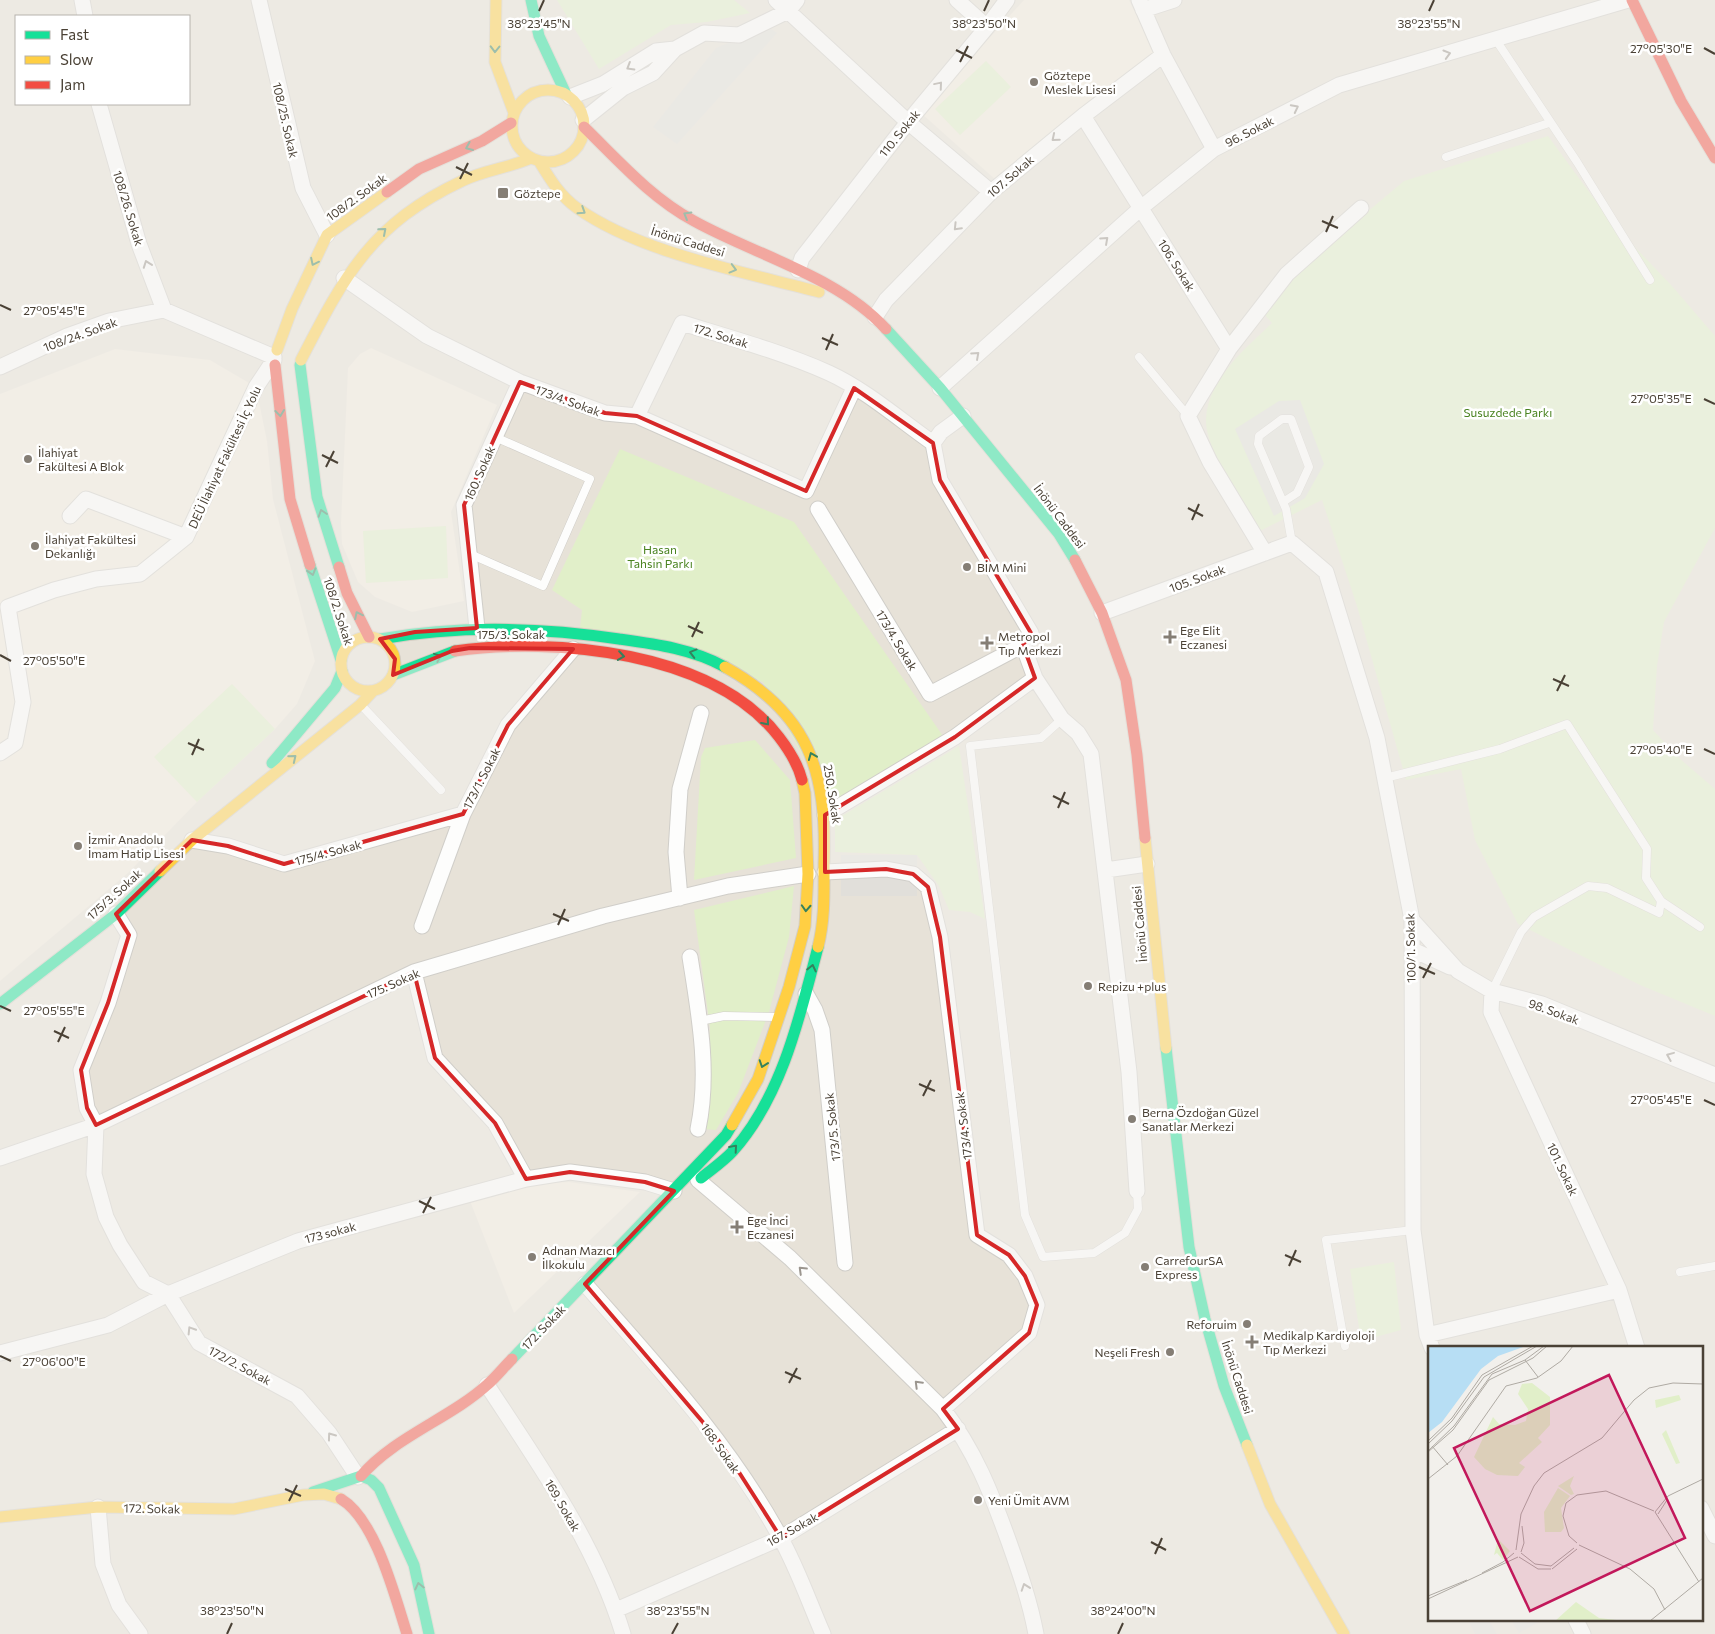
<svg xmlns="http://www.w3.org/2000/svg" width="1715" height="1634" viewBox="0 0 1715 1634" font-family="Commissioner,sans-serif">
<style>
.residential{fill:#e7e2d8;fill-rule:evenodd}
.education{fill:#f1eadd}
.green{fill:#e1efc9}
.parking{fill:#e1dfda}
.lines{fill:none;stroke-linecap:round;stroke-linejoin:round}
.lane-casing{stroke:#d0cec9;stroke-width:9}
.street-casing{stroke:#d0cec9;stroke-width:17}
.fast-casing{stroke:#d4cec3;stroke-width:13}
.slow-casing{stroke:#d4cec3;stroke-width:13}
.jam-casing{stroke:#d4cec3;stroke-width:13}
.lane{stroke:#fdfdfc;stroke-width:8}
.street{stroke:#fdfdfc;stroke-width:15}
.fast{stroke:#16e098;stroke-width:11}
.slow{stroke:#ffcf43;stroke-width:11}
.jam{stroke:#f24e42;stroke-width:11}
.oneway{stroke:#35815d}
.oneway2{stroke:#9b968f}
.marked{fill:none;stroke:#d62828;stroke-width:4;stroke-linejoin:round}
.ticks{fill:none;stroke:#4a4135;stroke-width:2}
.poi-dot{fill:#857e75;stroke:#fff;stroke-width:2}
.labels{text-anchor:middle;dominant-baseline:central;stroke-width:5;stroke-linejoin:round;paint-order:stroke}
.poi-label{font-size:12px;fill:#4a4135;stroke:#fff;text-anchor:start}
.street-label{font-size:12px;fill:#4a4135;stroke:#fff}
.park-label{font-size:12px;fill:#4a8321;stroke:#fff}
.inset-road{fill:none;stroke:#afaaa3;stroke-width:1}
.view{fill:#c2185b;fill-opacity:0.15;stroke:#c2185b;stroke-width:2.5}
.inset-edge{fill:none;stroke:#4a4135;stroke-width:2.5}
.ticks-label{font-size:12px;text-anchor:middle;fill:#4a4135;stroke:#fff;stroke-width:5;stroke-linejoin:round;paint-order:stroke}
</style>
<rect width="100%" height="100%" fill="#f2f0ec"/>
<!-- residential -->
<path class="residential" d="M0 0H1715V1634H0ZM16 16H189V104H16ZM1429 1348H1701V1620H1429Z"/>
<!-- education -->
<path class="education" d="M1024 0H1129L1155 52 997 181 921 113Z
M371 348 497 405 451 512 464 601 412 612 375 597 358 582 342 544 341 523 348 368 360 354Z
M115 349 210 360 256 387 267 441 273 499 315 661 297 704 275 729 197 802 128 873 0 981V394Z
M569 1182 640 1192 514 1313 470 1201 525 1184Z"/>
<!-- green -->
<path class="green" d="M557 0H734L750 13 707 22 671 25 599 69Z
M986 61 1011 87 960 135 935 109Z
M1548 136 1612 223 1672 286 1715 336V528L1664 622 1657 666 1653 730 1679 758 1715 789V1016L1640 985 1518 924 1475 840 1461 769 1406 780 1357 606 1322 500 1258 532C1244 506 1204 447 1206 419 1208 379 1246 348 1272 323L1264 314 1304 265 1404 181Z
M620 449 794 522 943 736 830 807 763 682 580 628 582 610 552 590Z
M446 526 448 578 366 583 363 531Z
M232 684 275 729 197 802 154 757Z
M755 740 790 780 796 858 694 880 701 757 705 748Z
M959 746 985 919 970 912 949 910 939 886 917 855 835 852V820Z
M794 886 789 937 769 1012 738 1093 716 1130 704 1129 710 1028 694 910Z
M1394 1262 1401 1330 1361 1341 1350 1269Z"/>
<!-- parking -->
<path class="parking" d="M768 27 777 33 677 144 653 127 716 48Z
M1300 400 1324 464 1305 498 1274 516 1235 429 1279 401Z
M841 855H917V896H841Z
M1468 1620H1489L1497 1634H1475Z
M1511 1620H1542L1519 1633Z"/>
<g class="lines">
<defs>
<path id="lane" d="M1496 40 1577 162 1650 280
M1446 157 1549 123
M1139 357 1188 416
M1283 502 1297 493 1309 467 1291 419H1282L1259 436 1258 444 1286 509 1292 543
M470 554 543 586 590 479 495 437
M362 706 441 790
M1062 719 1041 738 970 746 1025 1215 1043 1257 1094 1253 1125 1233 1138 1209 1137 1191
M1385 778 1500 749 1567 724 1647 849 1646 878 1661 901 1700 927
M1492 991 1521 932 1534 917 1588 886 1607 888 1659 913 1661 901
M700 1021 724 1016 777 1017
M1680 1272 1715 1266
M1345 1346 1326 1240 1413 1230"/>
<path id="street" d="M82 0 85 16
M259 0 303 188 327 235
M776 0 908 122 991 192
M957 0 987 27
M1139 0 1163 55 1214 149
M1143 10 1174 0
M570 97 603 84 656 51 675 49 704 33 739 35 788 11 797 0
M99 104 139 244 164 310
M1083 116 1229 349
M583 120 623 88 653 73 675 49
M798 270 802 258 908 122 987 27 1007 0
M344 278 427 336 520 382 605 413 637 416 806 491 854 388
M875 317 886 300 991 192 1083 116 1163 55
M0 367 67 336 109 321 164 310 274 357
M940 388 1142 207 1214 149 1339 85 1628 0
M637 416 682 323C731 338 782 352 829 373 866 390 900 420 933 443
M963 416 941 432 933 443 940 480 1031 633 1023 645 1035 678 1062 719 1078 733 1091 754 1129 1072 1137 1191
M818 509 930 694 1023 645
M70 516 86 499 186 537
M1265 553 1210 462 1188 416 1229 349 1287 274 1361 208
M1102 613 1292 543 1326 572 1377 738 1412 920 1413 1230 1427 1335 1432 1348
M477 628 464 505 520 382
M0 753 15 743 23 702 8 607 54 590 96 579 140 574 186 537 256 387 274 360
M825 815 955 737 1035 678
M192 840 228 846 284 864 463 814
M1106 870 1147 864
M825 872 886 869 913 874 928 887 940 937 977 1235 1009 1255 1025 1276 1037 1305 1029 1333 943 1409
M680 898 676 852 680 789 701 713
M116 914 129 935 108 1003 81 1070 87 1108 96 1125 94 1174 106 1217 120 1245 144 1282 168 1294 199 1343 297 1396 329 1433 358 1477
M1412 920 1458 971 1492 991 1542 1004 1715 1075
M422 926 463 814 508 725 573 649
M1413 950 1450 967
M690 957C699 1014 710 1072 698 1129
M414 972 435 1058 495 1123 526 1179
M1492 991 1491 1012 1619 1290 1637 1348
M806 994 815 1010 822 1030 845 1263
M0 1158 96 1125 414 972 603 916 728 886 808 874
M698 1180 790 1258 943 1409C975 1451 991 1492 1009 1542 1020 1573 1030 1602 1036 1634
M585 1284C655 1364 729 1443 780 1537 797 1567 809 1602 823 1634
M1427 1335 1619 1290
M0 1353 108 1325 168 1294 298 1241 526 1179 570 1172 645 1182 674 1191
M487 1385C538 1463 596 1544 623 1634
M98 1507 103 1564 119 1605 140 1634
M1701 1508 1715 1536
M616 1610 781 1538 958 1429
M1576 1620 1583 1634"/>
<path id="fast" d="M531 0 539 36 566 94
M886 329 940 388 1059 534 1075 560
M300 365 317 497 339 567
M310 565 341 660
M380 639C460 625 539 627 619 639 655 644 693 649 725 667
M393 675 455 651
M272 763 335 688 342 671
M0 1004 116 914 160 871
M1166 1048 1189 1247 1205 1319 1224 1386 1247 1445
M701 1178C712 1169 724 1161 733 1151 782 1096 800 1016 818 947
M512 1359 726 1135 732 1125
M313 1492 361 1476 371 1480 379 1488 414 1565 429 1634"/>
<path id="slow" d="M496 0 495 62 514 113
M512 126a36 36 0 1 1 72 0a36 36 0 1 1-72 0Z
M539 161C550 179 560 196 577 208 640 253 745 272 819 292
M277 350 292 309 327 235 387 192
M301 360C345 275 371 224 462 181 484 170 509 168 531 158
M341 664a27 27 0 1 1 54 0a27 27 0 1 1-54 0Z
M725 667C810 714 827 772 824 864 824 892 825 919 818 947
M1145 838 1166 1048
M160 871 192 840 360 705 373 691
M732 1125 758 1079 789 987 805 926 808 874 805 793 802 780
M1247 1445 1270 1504 1344 1634
M0 1517 98 1507 234 1509 303 1495 324 1494 341 1499"/>
<path id="jam" d="M1632 0 1681 101 1715 158
M584 127C619 161 650 197 694 221 755 255 838 276 886 329
M387 192 419 169 482 141 511 123
M275 365 290 499 310 565
M1075 560 1102 613 1126 680 1137 755 1145 838
M339 567 347 593 369 637
M455 651C555 637 713 651 779 737 789 750 798 764 802 780
M361 1476C394 1437 451 1418 488 1384 496 1377 504 1367 512 1359
M341 1499C376 1520 395 1597 407 1634"/>
</defs>
<!-- lane casing -->
<use href="#lane" class="lane-casing"/>
<!-- street casing -->
<use href="#street" class="street-casing"/>
<!-- fast casing -->
<use href="#fast" class="fast-casing"/>
<!-- slow casing -->
<use href="#slow" class="slow-casing"/>
<!-- jam casing -->
<use href="#jam" class="jam-casing"/>
<!-- lane -->
<use href="#lane" class="lane"/>
<!-- street -->
<use href="#street" class="street"/>
<!-- fast -->
<use href="#fast" class="fast"/>
<!-- slow -->
<use href="#slow" class="slow"/>
<!-- jam -->
<use href="#jam" class="jam"/>
</g>
<!-- one-way arrows -->
<defs><path id="oneway-chevron" d="M-2-3.5L2.5 0L-2 3.5" fill="none" stroke-width="1.6" stroke-linecap="round" stroke-linejoin="round" transform="scale(1.25)"/></defs>
<g class="oneway">
<use href="#oneway-chevron" transform="translate(495 49) rotate(91)"/>
<use href="#oneway-chevron" transform="translate(469 147) rotate(157)"/>
<use href="#oneway-chevron" transform="translate(582 211) rotate(33)"/>
<use href="#oneway-chevron" transform="translate(687 215) rotate(-150)"/>
<use href="#oneway-chevron" transform="translate(383 231) rotate(-41)"/>
<use href="#oneway-chevron" transform="translate(314 262) rotate(116)"/>
<use href="#oneway-chevron" transform="translate(733 269) rotate(15)"/>
<use href="#oneway-chevron" transform="translate(280 413) rotate(83)"/>
<use href="#oneway-chevron" transform="translate(322 513) rotate(-108)"/>
<use href="#oneway-chevron" transform="translate(312 572) rotate(73)"/>
<use href="#oneway-chevron" transform="translate(358 615) rotate(-116)"/>
<use href="#oneway-chevron" transform="translate(693 653) rotate(-165)"/>
<use href="#oneway-chevron" transform="translate(621 656) rotate(8)"/>
<use href="#oneway-chevron" transform="translate(438 657) rotate(-22)"/>
<use href="#oneway-chevron" transform="translate(766 722) rotate(50)"/>
<use href="#oneway-chevron" transform="translate(812 756) rotate(-112)"/>
<use href="#oneway-chevron" transform="translate(293 758) rotate(-39)"/>
<use href="#oneway-chevron" transform="translate(806 908) rotate(93)"/>
<use href="#oneway-chevron" transform="translate(812 968) rotate(-77)"/>
<use href="#oneway-chevron" transform="translate(763 1064) rotate(109)"/>
<use href="#oneway-chevron" transform="translate(734 1148) rotate(-49)"/>
<use href="#oneway-chevron" transform="translate(419 1586) rotate(-103)"/>
</g>
<g class="oneway2">
<use href="#oneway-chevron" transform="translate(1447 54) rotate(-16)"/>
<use href="#oneway-chevron" transform="translate(630 67) rotate(149)"/>
<use href="#oneway-chevron" transform="translate(939 85) rotate(-50)"/>
<use href="#oneway-chevron" transform="translate(1295 108) rotate(-27)"/>
<use href="#oneway-chevron" transform="translate(1055 138) rotate(140)"/>
<use href="#oneway-chevron" transform="translate(957 227) rotate(134)"/>
<use href="#oneway-chevron" transform="translate(1105 240) rotate(-42)"/>
<use href="#oneway-chevron" transform="translate(147 264) rotate(-110)"/>
<use href="#oneway-chevron" transform="translate(976 355) rotate(-42)"/>
<use href="#oneway-chevron" transform="translate(1670 1056) rotate(-158)"/>
<use href="#oneway-chevron" transform="translate(802 1270) rotate(-136)"/>
<use href="#oneway-chevron" transform="translate(191 1330) rotate(-122)"/>
<use href="#oneway-chevron" transform="translate(918 1384) rotate(-135)"/>
<use href="#oneway-chevron" transform="translate(331 1436) rotate(-126)"/>
<use href="#oneway-chevron" transform="translate(1025 1587) rotate(-109)"/>
</g>
<!-- marked area -->
<path d="M0 0H1715V1634H0ZM520 382 605 413 637 416 806 491 854 388 933 443 940 480 1031 633 1023 645 1035 678 955 737 825 815V872L886 869 913 874 928 887 940 937 977 1235 1009 1255 1025 1276 1037 1305 1029 1333 943 1409 958 1429 781 1538 719 1441 585 1284 674 1191 645 1182 570 1172 526 1179 495 1123 435 1058 414 972 96 1125 87 1108 81 1070 108 1003 129 935 116 914 192 840 228 846 284 864 463 814 508 725 573 649 470 648 452 651 393 675 395 659 380 639 415 632 477 628 464 505Z" fill="#f2f0ec" fill-opacity=".55" fill-rule="evenodd"/>
<path class="marked" d="M520 382 605 413 637 416 806 491 854 388 933 443 940 480 1031 633 1023 645 1035 678 955 737 825 815V872L886 869 913 874 928 887 940 937 977 1235 1009 1255 1025 1276 1037 1305 1029 1333 943 1409 958 1429 781 1538 719 1441 585 1284 674 1191 645 1182 570 1172 526 1179 495 1123 435 1058 414 972 96 1125 87 1108 81 1070 108 1003 129 935 116 914 192 840 228 846 284 864 463 814 508 725 573 649 470 648 452 651 393 675 395 659 380 639 415 632 477 628 464 505Z"/>
<!-- ticks -->
<path class="ticks" d="M539 11 544 0M984 11 989 0M1429 11 1434 0M1704 48 1715 54M956 50 972 58M960 62 968 46M456 167 472 175M460 179 468 163M1322 221 1338 228M1326 232 1333 216M0 305 11 310M822 338 838 345M826 350 833 334M1704 399 1715 404M322 455 338 463M326 467 334 451M1188 508 1203 516M1192 520 1199 504M688 626 703 633M692 637 699 622M0 655 11 661M1553 679 1569 686M1557 691 1565 675M188 743 204 750M1704 749 1715 754M192 755 199 739M1053 796 1069 804M1058 808 1065 792M553 914 569 921M558 925 565 909M1419 967 1435 974M1423 978 1431 963M0 1006 11 1011M54 1031 69 1038M58 1042 65 1027M919 1084 935 1091M923 1096 931 1080M1704 1100 1715 1105M419 1201 435 1209M423 1213 431 1197M1285 1255 1301 1262M1289 1266 1296 1250M0 1356 11 1361M785 1372 801 1379M789 1383 797 1368M285 1489 301 1496M289 1501 297 1485M1151 1542 1166 1550M1155 1554 1162 1538M227 1634 232 1623M672 1634 678 1623M1118 1634 1123 1623"/>
<!-- markers -->
<g class="poi-dot">
<circle cx="1034" cy="82" r="5"/>
<rect x="497" y="187" width="12" height="12" rx="2.5"/>
<circle cx="28" cy="459" r="5"/>
<circle cx="35" cy="546" r="5"/>
<circle cx="967" cy="567" r="5"/>
<path d="M1167.5 629.5h5v5h5v5h-5v5h-5v-5h-5v-5h5z"/>
<path d="M984.5 635.5h5v5h5v5h-5v5h-5v-5h-5v-5h5z"/>
<circle cx="78" cy="846" r="5"/>
<circle cx="1088" cy="986" r="5"/>
<circle cx="1132" cy="1119" r="5"/>
<path d="M734.5 1219.5h5v5h5v5h-5v5h-5v-5h-5v-5h5z"/>
<circle cx="532" cy="1257" r="5"/>
<circle cx="1145" cy="1267" r="5"/>
<circle cx="1247" cy="1324" r="5"/>
<path d="M1249.5 1334.5h5v5h5v5h-5v5h-5v-5h-5v-5h5z"/>
<circle cx="1170" cy="1352" r="5"/>
<circle cx="978" cy="1500" r="5"/>
</g>
<g class="labels">
<!-- poi labels -->
<g class="poi-label">
<text x="1044" y="75">Göztepe<tspan x="1044" dy="14">Meslek Lisesi</tspan></text>
<text x="514" y="193">Göztepe</text>
<text x="38" y="452">İlahiyat<tspan x="38" dy="14">Fakültesi A Blok</tspan></text>
<text x="45" y="539">İlahiyat Fakültesi<tspan x="45" dy="14">Dekanlığı</tspan></text>
<text x="977" y="567">BİM Mini</text>
<text x="1180" y="630">Ege Elit<tspan x="1180" dy="14">Eczanesi</tspan></text>
<text x="998" y="636">Metropol<tspan x="998" dy="14">Tıp Merkezi</tspan></text>
<text x="88" y="839">İzmir Anadolu<tspan x="88" dy="14">İmam Hatip Lisesi</tspan></text>
<text x="1098" y="986">Repizu +plus</text>
<text x="1142" y="1112">Berna Özdoğan Güzel<tspan x="1142" dy="14">Sanatlar Merkezi</tspan></text>
<text x="747" y="1220">Ege İnci<tspan x="747" dy="14">Eczanesi</tspan></text>
<text x="542" y="1250">Adnan Mazıcı<tspan x="542" dy="14">İlkokulu</tspan></text>
<text x="1155" y="1260">CarrefourSA<tspan x="1155" dy="14">Express</tspan></text>
<text x="1237" y="1324" text-anchor="end">Reforuim</text>
<text x="1263" y="1335">Medikalp Kardiyoloji<tspan x="1263" dy="14">Tıp Merkezi</tspan></text>
<text x="1160" y="1352" text-anchor="end">Neşeli Fresh</text>
<text x="988" y="1500">Yeni Ümit AVM</text>
</g>
<!-- street labels -->
<g class="street-label">
<text transform="translate(286 120) rotate(77)">108/25. Sokak</text>
<text transform="translate(1249 131) rotate(-27)">96. Sokak</text>
<text transform="translate(899 133) rotate(-51)">110. Sokak</text>
<text transform="translate(1010 176) rotate(-41)">107. Sokak</text>
<text transform="translate(356 197) rotate(-36)">108/2. Sokak</text>
<text transform="translate(129 208) rotate(73)">108/26. Sokak</text>
<text transform="translate(688 241) rotate(17)">İnönü Caddesi</text>
<text transform="translate(1177 265) rotate(58)">106. Sokak</text>
<text transform="translate(80 334) rotate(-20)">108/24. Sokak</text>
<text transform="translate(721 335) rotate(17)">172. Sokak</text>
<text transform="translate(568 400) rotate(20)">173/4. Sokak</text>
<text transform="translate(224 457) rotate(-65)">DEÜ İlahiyat Fakültesi İç Yolu</text>
<text transform="translate(479 473) rotate(-66)">160. Sokak</text>
<text transform="translate(1060 516) rotate(53)">İnönü Caddesi</text>
<text transform="translate(1197 578) rotate(-20)">105. Sokak</text>
<text transform="translate(339 611) rotate(72)">108/2. Sokak</text>
<text x="511" y="634">175/3. Sokak</text>
<text transform="translate(897 640) rotate(59)">173/4. Sokak</text>
<text transform="translate(481 778) rotate(-63)">173/1. Sokak</text>
<text transform="translate(833 794) rotate(81)">250. Sokak</text>
<text transform="translate(328 852) rotate(-15)">175/4. Sokak</text>
<text transform="translate(114 894) rotate(-42)">175/3. Sokak</text>
<text transform="translate(1139 924) rotate(-95)">İnönü Caddesi</text>
<text transform="translate(1410 948) rotate(-91)">100/1. Sokak</text>
<text transform="translate(393 983) rotate(-24)">175. Sokak</text>
<text transform="translate(1554 1011) rotate(20)">98. Sokak</text>
<text transform="translate(963 1126) rotate(-97)">173/4. Sokak</text>
<text transform="translate(832 1127) rotate(-96)">173/5. Sokak</text>
<text transform="translate(1563 1169) rotate(65)">101. Sokak</text>
<text transform="translate(330 1232) rotate(-15)">173 sokak</text>
<text transform="translate(543 1327) rotate(-46)">172. Sokak</text>
<text transform="translate(240 1365) rotate(28)">172/2. Sokak</text>
<text transform="translate(1238 1377) rotate(72)">İnönü Caddesi</text>
<text transform="translate(721 1448) rotate(55)">168. Sokak</text>
<text transform="translate(563 1505) rotate(60)">169. Sokak</text>
<text transform="translate(152 1508) rotate(1)">172. Sokak</text>
<text transform="translate(792 1529) rotate(-29)">167. Sokak</text>
</g>
<!-- park labels -->
<g class="park-label">
<text x="1508" y="412">Susuzdede Parkı</text>
<text x="660" y="549">Hasan<tspan x="660" dy="14">Tahsin Parkı</tspan></text>
</g>
</g>
<!-- overview -->
<g transform="translate(1428 1346)">
<rect width="275" height="275" fill="#f2f0ec"/>
<path d="M104 37 122 51V79L110 92 114 96 91 117 97 121 90 130 69 129 57 123 46 111 65 71 71 78 87 79 98 75 100 63 90 48 94 38ZM251 49 253 54 228 62 227 54ZM238 84 252 117 248 118 234 88ZM146 130 142 140 146 148 143 149 130 140ZM130 142 142 150 133 162 136 182 133 186H117L116 166ZM70 193 82 205 75 214 69 207 66 209ZM148 256 171 272 197 275H127Z" fill="#e1efc9"/>
<path d="M0 0H98L70 10 53 23 14 76 0 87Z" fill="#b7def4"/>
<path class="inset-road" d="M97 14 110 31M0 95 24 72 54 29 105 0M0 98 24 75 56 31 109 0M4 100 20 119M0 105 26 80 64 28 97 14 116 0M0 106 25 84 61 34 105 12 119 0M0 133 29 110 78 40 109 32 133 15 145 0M227 166 271 236M227 166 240 150 275 133M230 168 239 154M149 197 141 190 135 170 138 157 149 149 178 145 226 165M151 199 202 223 226 243 237 264M88 204 93 168 106 140 116 127 174 92 206 54 221 42 245 37 275 38M93 206 96 197 94 180M93 207 107 218 123 220M91 211 110 223H123M123 220 146 202M124 223 149 203M54 227 75 216 86 207M0 250 39 234M0 253 90 211M222 275 275 232"/>
<path class="view" d="M181 29 257 192 102 265 26 102Z"/>
<rect width="275" height="275" class="inset-edge"/>
</g>
<g class="ticks-label">
<text x="539" y="28">38°23'45"N</text>
<text x="984" y="28">38°23'50"N</text>
<text x="1429" y="28">38°23'55"N</text>
<text x="1661" y="53">27°05'30"E</text>
<text x="54" y="315">27°05'45"E</text>
<text x="1661" y="403">27°05'35"E</text>
<text x="54" y="665">27°05'50"E</text>
<text x="1661" y="754">27°05'40"E</text>
<text x="54" y="1015">27°05'55"E</text>
<text x="1661" y="1104">27°05'45"E</text>
<text x="54" y="1366">27°06'00"E</text>
<text x="232" y="1615">38°23'50"N</text>
<text x="678" y="1615">38°23'55"N</text>
<text x="1123" y="1615">38°24'00"N</text>
</g>
<!-- legend -->
<rect x="15" y="15" width="175" height="90" fill="#ffffff" stroke="#b7b3ae"/>
<rect x="25" y="31" width="25" height="8" fill="#16e098" stroke="#b7b3ae"/>
<text x="60" y="40" font-size="15" fill="#4a4135">Fast</text>
<rect x="25" y="56" width="25" height="8" fill="#ffcf43" stroke="#b7b3ae"/>
<text x="60" y="65" font-size="15" fill="#4a4135">Slow</text>
<rect x="25" y="81" width="25" height="8" fill="#f24e42" stroke="#b7b3ae"/>
<text x="60" y="90" font-size="15" fill="#4a4135">Jam</text>
</svg>
